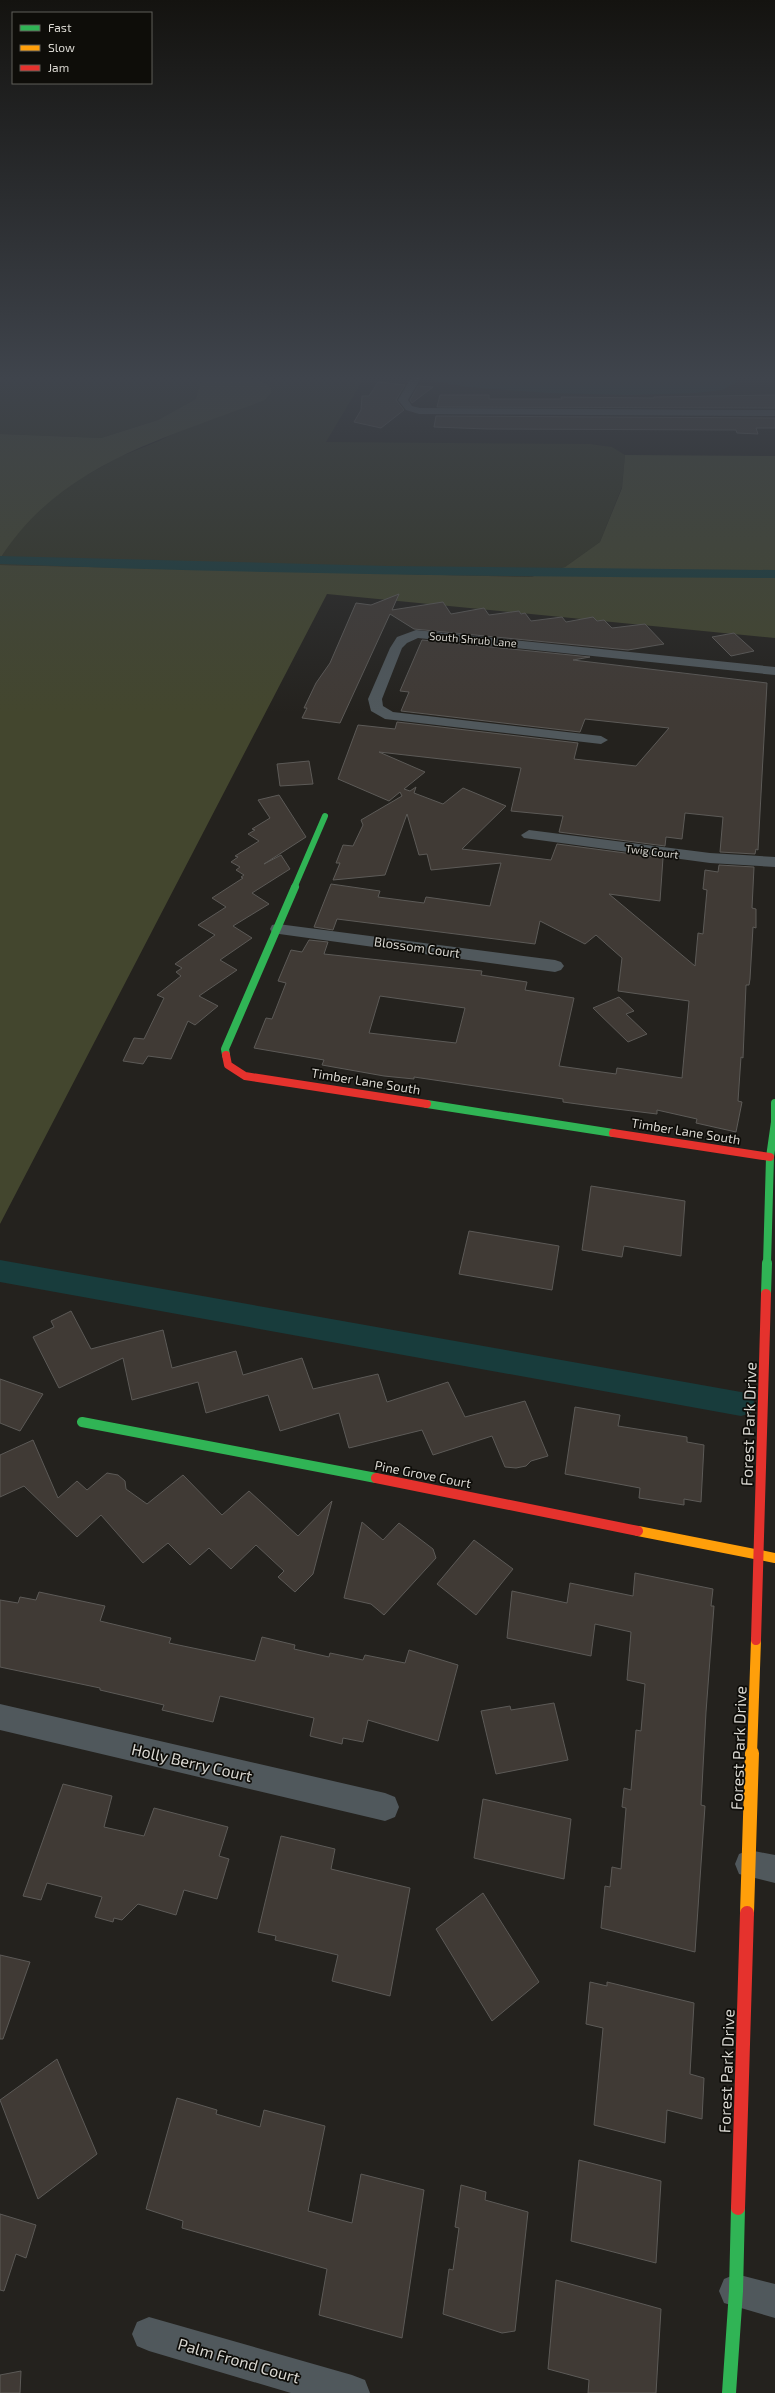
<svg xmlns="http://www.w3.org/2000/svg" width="775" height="2393" viewBox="0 0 775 2393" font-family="'Exo 2',sans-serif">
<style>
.green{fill:#323422}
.forest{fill:#43462e}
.water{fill:#183c3c}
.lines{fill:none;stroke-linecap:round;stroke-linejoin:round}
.canal{fill:#183c3c;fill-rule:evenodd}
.building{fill:#403a35;stroke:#5c5a57;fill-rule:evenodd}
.street{fill:#50585c;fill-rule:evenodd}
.fast-far3{stroke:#30b455;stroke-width:6}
.fast-far2{stroke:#30b455;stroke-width:8}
.fast-far1{stroke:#30b455;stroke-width:10}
.fast{stroke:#30b455;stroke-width:14}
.slow-far1{stroke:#ff9f0a;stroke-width:10}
.slow{stroke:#ff9f0a;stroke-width:14}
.jam-far2{stroke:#e5322d;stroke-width:8}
.jam-far1{stroke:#e5322d;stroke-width:10}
.jam{stroke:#e5322d;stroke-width:14}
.labels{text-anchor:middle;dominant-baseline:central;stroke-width:3.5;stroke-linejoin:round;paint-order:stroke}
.far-street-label{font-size:11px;fill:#d9d7d1;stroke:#0e0d09}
.street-label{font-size:13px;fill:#d9d7d1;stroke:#0e0d09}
.near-street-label{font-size:16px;fill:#d9d7d1;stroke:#0e0d09}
</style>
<rect width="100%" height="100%" fill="#24221e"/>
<!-- green -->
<path class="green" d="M0 378H202V379L197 399 158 420 101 438 0 434Z
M251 378H364L326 442 590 444 612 447 625 455 622 487 600 542 565 567 531 577 0 565V559L16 534 38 510 67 486 119 457 159 441 268 384Z"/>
<!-- forest -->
<path class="forest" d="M202 378C222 378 258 373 271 388V393L265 400C166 438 59 464 0 559V434L101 438 158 420 196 399Z
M625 455 775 456V638L327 594 0 1224V565L531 577 565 567 600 542 622 488Z"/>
<!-- water -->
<path class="water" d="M432 378H737L735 383 722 390 696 393 629 395 549 393 467 387 430 380Z"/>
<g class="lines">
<!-- canal -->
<path class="canal" d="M0 556 388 566 775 570V578C517 577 258 574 0 564Z
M0 1260 741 1392 751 1395 755 1404 751 1413 741 1416 0 1282Z"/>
</g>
<!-- building -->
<path class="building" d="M378 382 405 385 396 400 404 410 381 428 354 422 361 410 362 396H369Z
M418 386 433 387 412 403 410 400Z
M440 395H489V399H562L561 397 654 398V397L775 395V408L437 407Z
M436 416 775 418V428H756L758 434 737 433 736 430 487 429 434 427Z
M399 594 392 610 443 602 451 614 484 608 489 615 519 611 521 614 525 613 531 621 562 617 566 622 593 617 597 621 604 620 612 628 645 624 664 644 628 650 414 629 390 614 340 723 302 718 307 708H304L316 683 330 663 356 603 371 605Z
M734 633 754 651 731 656 712 637Z
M422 640 590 657 573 660 767 683 758 850 756 849 755 854 720 852 723 817 685 813 682 839 666 837 665 846 559 832 563 816 511 811 521 768 379 752 425 772 404 789 410 791 416 787 414 793 443 804 463 788 506 806 462 849 551 860 557 844 663 858 660 901 609 894 695 966 698 933 703 934 707 890 703 889 705 870 718 872 719 865 754 867 752 908 756 909V928L753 927 750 979 749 985H746L743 1058 741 1057 738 1101 742 1102 736 1132 696 1123 697 1119 657 1110V1114L600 1107 563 1102V1099L414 1077V1079L384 1076 322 1065 324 1060 254 1048 266 1018 272 1019 286 983 278 981 291 950 302 952 309 940 328 942 324 954 482 971 481 975 527 982 525 990 574 998 559 1066 616 1074 617 1068 682 1078 689 1001 618 991 622 958 596 935 585 944 540 921 535 944 337 919 333 930 314 927 331 884 380 891 378 897 424 903 426 897 490 906 501 863 431 870 427 854 419 855 407 814 385 875 333 880 340 863H336L343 845 353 846 363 825 361 820 402 796 400 792 389 801 338 779 358 725 395 729 397 722 578 743 574 759 636 766 669 728 585 719 580 732 401 711 409 692 400 691ZM380 996 465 1008 456 1043 369 1033Z
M309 761 313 784 280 786 277 764Z
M279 795 306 837 264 864 281 855 290 869 252 893 269 904 233 926 252 938 220 960 237 970 199 996 218 1006 195 1025 188 1021 171 1059 148 1056 143 1064 123 1061 134 1038 144 1039 164 998 157 995 181 976 176 972 182 968 175 964 215 935 198 925 226 907 212 898 243 878 241 877 244 875 236 870 240 867 231 862 238 857 235 856 259 841 248 834 255 830 252 829 270 818 258 800Z
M619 997 634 1011 626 1014 647 1034 628 1042 593 1008Z
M591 1186 685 1201 681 1256 624 1246 622 1257 582 1250Z
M469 1231 559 1246 552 1290 459 1274Z
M71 1311 91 1349 163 1330 172 1368 236 1351 243 1375 302 1358 313 1389 378 1374 387 1402 448 1382 465 1417 525 1401 548 1456 531 1461 526 1466 516 1468 505 1467 492 1436 433 1455 422 1430 349 1448 339 1413 280 1431 268 1395 206 1413 198 1382 132 1400 123 1358 59 1388 33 1337 54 1327 51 1321Z
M0 1379 43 1394 20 1431 0 1423Z
M575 1407 620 1415 618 1426 687 1437V1442L704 1445 701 1502 684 1499V1505L639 1498 640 1488 565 1474Z
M33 1440 58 1498 77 1481 87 1490 107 1473 118 1475 125 1481 126 1489 147 1504 183 1475 222 1515 249 1491 298 1536 332 1501 313 1574 295 1592 278 1577 284 1571 256 1545 231 1569 209 1548 190 1565 168 1543 143 1563 101 1515 77 1537 24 1486 0 1497V1455Z
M362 1522 383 1540 399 1523 433 1549 436 1558 384 1615 371 1604 344 1598Z
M474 1540 513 1569 476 1615 437 1584Z
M635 1573 713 1589 711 1606H714L706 1712 701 1805 705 1806 695 1952 601 1928 605 1886 610 1887 612 1867 621 1869 626 1808 622 1807 624 1788 631 1790 636 1730 641 1731 645 1684 627 1680 631 1632 595 1624 591 1656 507 1638 512 1591 567 1603 570 1583 633 1596Z
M39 1592 105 1606 100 1621 171 1638 169 1643 255 1661 262 1637 295 1645 294 1649 329 1657 330 1653 363 1660 365 1655 405 1663 409 1650 458 1665 438 1741 368 1720 363 1742 343 1738 342 1744 310 1736 314 1718 220 1696 213 1722 162 1710 164 1705 100 1690V1688L0 1667V1600L18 1603 20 1597 36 1600Z
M554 1703 568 1760 496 1774 481 1711 510 1706 511 1710Z
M63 1784 112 1796 104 1827 144 1836 154 1808 228 1827 219 1856 229 1859 217 1899 184 1890 176 1915 138 1904 122 1920 114 1918 113 1922 95 1917 102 1897 47 1883 41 1900 23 1896Z
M483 1799 571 1819 564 1879 474 1858Z
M281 1836 335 1849 331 1869 410 1888 390 1996 332 1981 338 1955 275 1940 276 1936 258 1932Z
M483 1893 539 1982 492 2021 436 1929Z
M0 1955 30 1962 3 2039H0Z
M590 1982 607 1986V1982L694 2003 690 2074 704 2078 702 2119 667 2110 665 2143 594 2125 603 2028 586 2024Z
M57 2059 97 2154 38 2199 0 2100Z
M177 2098 217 2110 216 2114 260 2127 264 2110 325 2126 308 2211 352 2223 361 2174 424 2190 402 2338 319 2315 327 2269 182 2228 183 2221 146 2209Z
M579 2160 661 2181 656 2263 571 2241Z
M461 2185 486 2192 485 2200 528 2212 515 2331 502 2333 443 2314 449 2269 453 2270 459 2228 455 2227Z
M0 2214 36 2225 26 2258 16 2254 4 2291 0 2290Z
M556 2280 661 2309 656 2393H588L589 2380 548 2369Z
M21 2371 20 2393H0V2375Z"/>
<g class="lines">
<!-- street -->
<path class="street" d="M411 378H421L408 400 412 406 420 408 775 410V416L419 414 406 410 398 400Z
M416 630 775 667V675L418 638 407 643 402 648 382 699 383 706 393 712 601 736 608 740 601 744 385 719 371 711 368 699 390 648 397 637Z
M529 830 710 853 775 857V867L710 863 524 838 521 835Z
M278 924 555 960 561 962 564 966 561 970 555 972 272 933 270 929 272 925Z
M0 1704 385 1793 395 1797 399 1807 395 1817 385 1821 0 1730Z
M749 1850 775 1855V1883L739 1874 735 1864 739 1854Z
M736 2274 775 2284V2318L724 2303 719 2291 724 2279Z
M149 2317 352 2375 365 2380 370 2393H291L149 2351 137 2346 132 2334 137 2322Z"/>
<!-- fast-far3 -->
<path class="fast-far3" d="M294 888 325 816"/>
<!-- fast-far2 -->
<path class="fast-far2" d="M226 1055 225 1049 295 887
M427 1104 613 1133
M767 1264 770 1157 775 1122V1103"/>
<!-- fast-far1 -->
<path class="fast-far1" d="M766 1294 767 1263
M82 1422 376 1478"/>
<!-- fast -->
<path class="fast" d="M729 2393 736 2291 738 2208"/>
<!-- slow-far1 -->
<path class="slow-far1" d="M638 1531 775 1558
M752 1754 756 1640"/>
<!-- slow -->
<path class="slow" d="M747 1913 752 1753"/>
<!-- jam-far2 -->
<path class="jam-far2" d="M226 1055 228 1065 245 1076 427 1104
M613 1133 770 1157"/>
<!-- jam-far1 -->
<path class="jam-far1" d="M376 1478 638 1531
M756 1640 766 1294"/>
<!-- jam -->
<path class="jam" d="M738 2208 747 1913"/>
</g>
<!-- sky -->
<linearGradient id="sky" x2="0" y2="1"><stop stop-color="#141310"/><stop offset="0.53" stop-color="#3f444c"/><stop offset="1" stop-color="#3f444c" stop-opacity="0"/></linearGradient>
<rect width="775" height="713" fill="url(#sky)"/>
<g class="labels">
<!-- far-street labels -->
<g class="far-street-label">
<text transform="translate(473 639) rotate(5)">South Shrub Lane</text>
<text transform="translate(652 851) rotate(7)">Twig Court</text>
</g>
<!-- street labels -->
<g class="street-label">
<text transform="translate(417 947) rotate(8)">Blossom Court</text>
<text transform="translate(366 1081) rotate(9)">Timber Lane South</text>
<text transform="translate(686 1131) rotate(9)">Timber Lane South</text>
<text transform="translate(423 1474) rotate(11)">Pine Grove Court</text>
</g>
<!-- near-street labels -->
<g class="near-street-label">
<text transform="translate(748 1424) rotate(-88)">Forest Park Drive</text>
<text transform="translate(738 1748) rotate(-88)">Forest Park Drive</text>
<text transform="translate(192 1762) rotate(13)">Holly Berry Court</text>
<text transform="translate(726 2071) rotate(-88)">Forest Park Drive</text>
<text transform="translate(239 2360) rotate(16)">Palm Frond Court</text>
</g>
</g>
<!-- legend -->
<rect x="12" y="12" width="140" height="72" fill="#0e0d09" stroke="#5f5e59"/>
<rect x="20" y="25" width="20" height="6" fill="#30b455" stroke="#5f5e59"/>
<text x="48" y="32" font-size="12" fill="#d9d7d1">Fast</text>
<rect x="20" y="45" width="20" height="6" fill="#ff9f0a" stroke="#5f5e59"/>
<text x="48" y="52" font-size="12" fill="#d9d7d1">Slow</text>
<rect x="20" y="65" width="20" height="6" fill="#e5322d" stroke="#5f5e59"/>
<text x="48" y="72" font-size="12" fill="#d9d7d1">Jam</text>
</svg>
